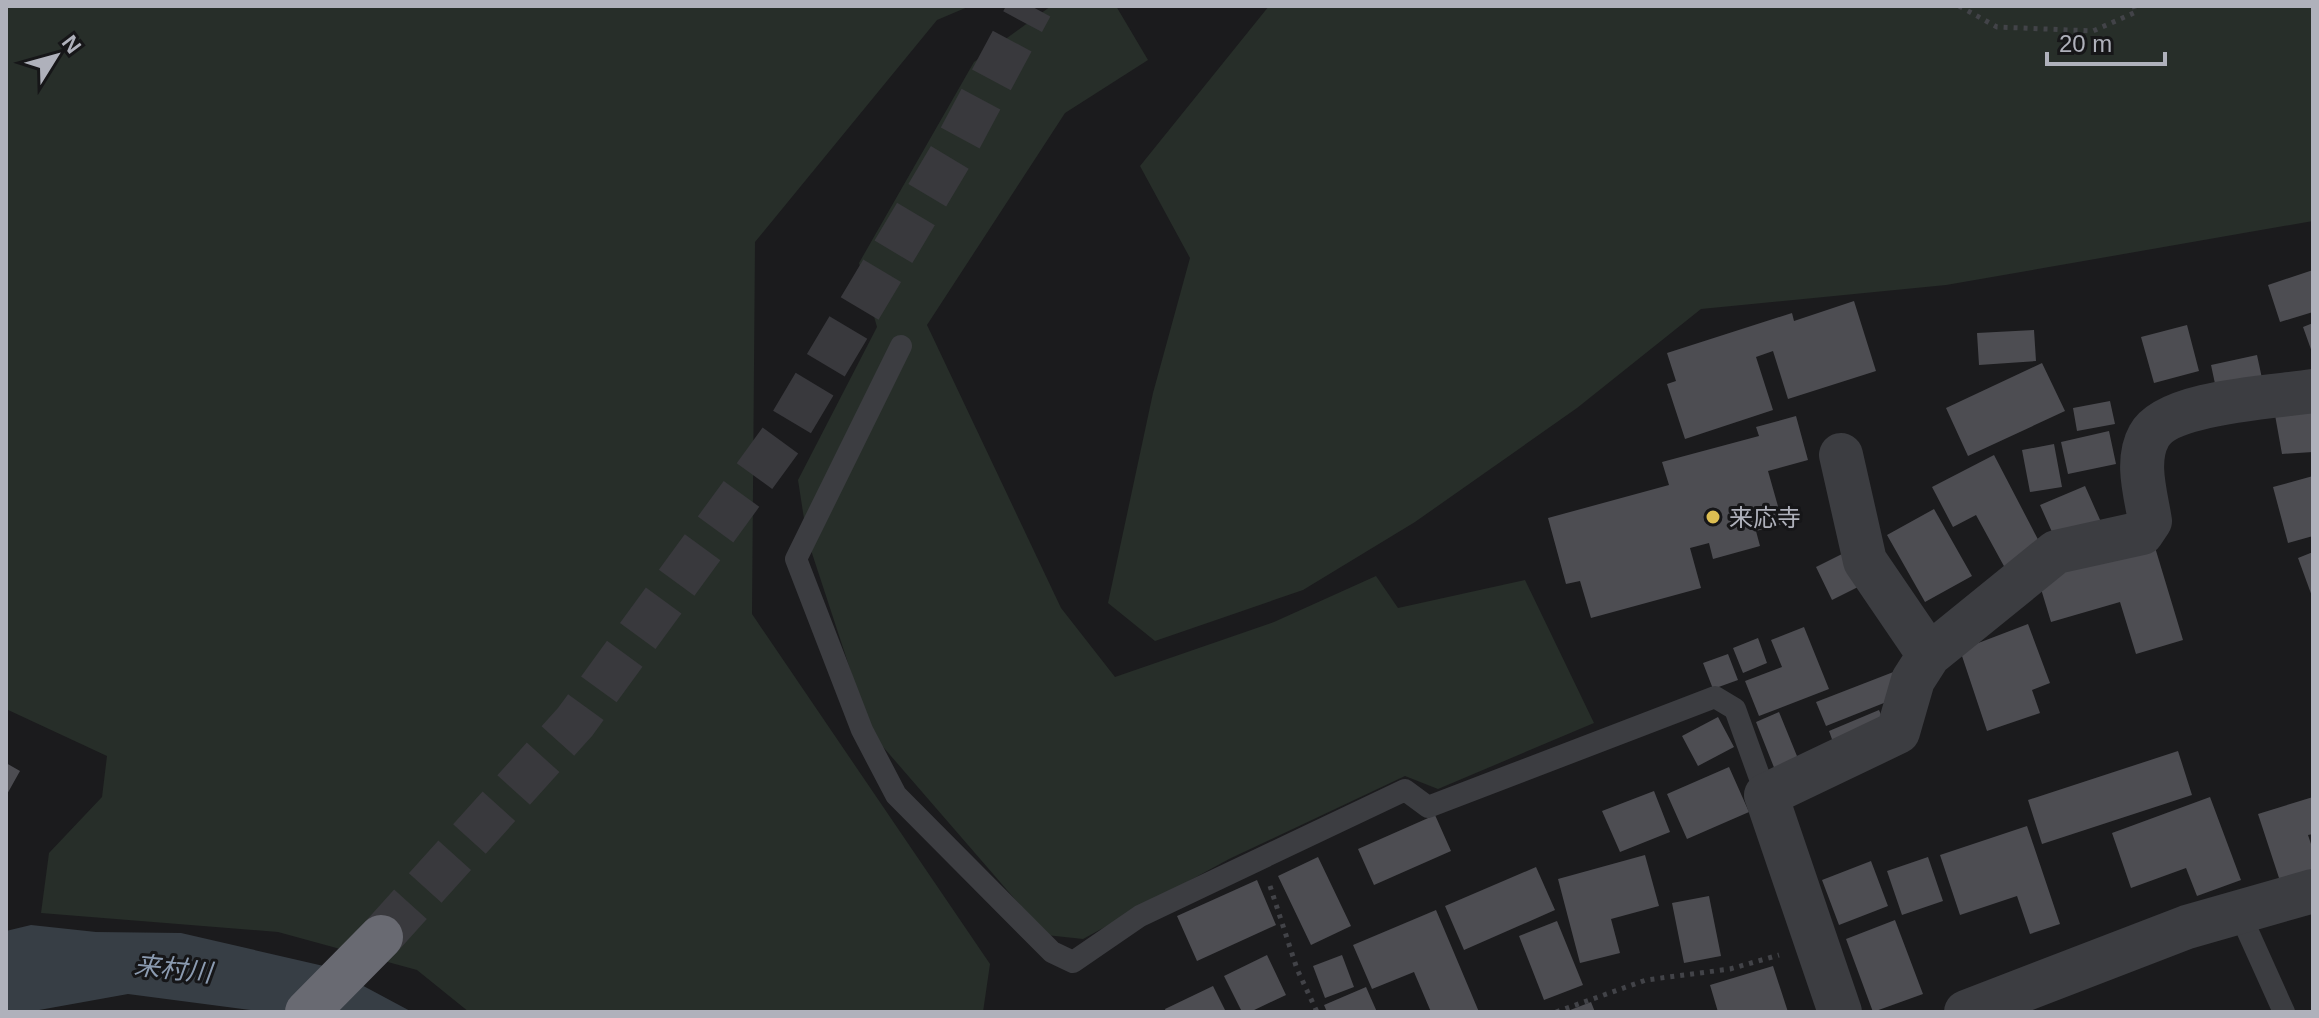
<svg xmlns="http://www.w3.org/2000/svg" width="2319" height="1018" viewBox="0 0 2319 1018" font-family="Helvetica,'Noto Sans JP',sans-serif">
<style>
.green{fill:#272e29}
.water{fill:#373e45}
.building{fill:#4d4d52}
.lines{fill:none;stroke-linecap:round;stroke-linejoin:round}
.motorway-tunnel{stroke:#39393d;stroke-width:44;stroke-dasharray:44 22;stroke-linecap:butt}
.path{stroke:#424348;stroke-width:5;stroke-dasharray:4 6;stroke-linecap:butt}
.service{stroke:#3c3d41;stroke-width:22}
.minor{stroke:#3c3d41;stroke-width:44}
.motorway{stroke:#696a72;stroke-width:44}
.poi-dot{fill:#ddbe52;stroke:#161618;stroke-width:3}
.labels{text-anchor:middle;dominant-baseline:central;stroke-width:6;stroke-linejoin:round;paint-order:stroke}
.poi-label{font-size:24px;fill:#afb1bb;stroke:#161618;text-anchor:start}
.water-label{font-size:26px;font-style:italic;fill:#8b9bb1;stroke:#161618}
</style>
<rect width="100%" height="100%" fill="#1b1b1d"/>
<!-- green -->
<path class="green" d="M6 6H970L937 20 755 242 752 614 990 964 983 1012H469L417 970 278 932 41 913 49 853 102 797 107 756 6 709Z
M1051 6H1116L1148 60 1065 113 927 325 1061 608 1115 677 1274 622 1376 576 1398 608 1525 580 1594 723 1438 789 1405 776 1229 859 1083 939 1046 935 871 733 807 538 798 480 877 327 859 263 974 62Z
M1269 6H2313V221L1946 285 1701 309 1577 408 1415 522 1303 590 1155 641 1108 603 1153 393 1190 258 1140 166Z"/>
<!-- water -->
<path class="water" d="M31 925 96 932 181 933 328 967 412 1012H265L128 994 28 1012H6V931Z"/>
<!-- building -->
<path class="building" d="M2313 270V312L2280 322 2268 285Z
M1854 301 1876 371 1788 399 1773 351 1756 357 1773 410 1685 439 1667 384 1676 381 1667 353 1792 313 1794 321Z
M2313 323V355L2303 327Z
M2187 325 2199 371 2154 383 2141 337Z
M2034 330 2036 361 1979 365 1977 333Z
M2257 355 2263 383 2217 393 2211 365Z
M2042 363 2065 411 1968 456 1946 408Z
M2110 401 2115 424 2077 431 2073 408Z
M2313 409V452L2282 454 2275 415Z
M1796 416 1808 460 1768 471 1783 524 1756 531 1760 546 1713 559 1709 543 1690 548 1701 588 1591 618 1580 581 1566 584 1548 518 1669 485 1662 462 1759 436 1756 427Z
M2109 431 2116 464 2068 474 2061 442Z
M2054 444 2062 487 2030 492 2022 450Z
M1994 455 2043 549 2005 568 1976 515 1953 527 1932 487Z
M2313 476V536L2288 543 2273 487Z
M2085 486 2101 522 2056 541 2040 505Z
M1934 509 1972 576 1925 602 1887 535Z
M2154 544 2183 640 2136 654 2120 602 2051 622 2038 579Z
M1850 550 1866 583 1832 600 1816 567Z
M2313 552V599L2298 558Z
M2028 624 2050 683 2032 690 2040 713 1987 731 1960 650Z
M1804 627 1829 689 1759 716 1745 681 1782 667 1771 640Z
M1758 638 1767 663 1743 673 1733 648Z
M1728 654 1738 680 1713 689 1703 663Z
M1896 671 1894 699 1826 726 1816 702Z
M1879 710 1884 722 1833 742 1829 731Z
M1779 712 1799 761 1775 770 1756 722Z
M1718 717 1734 747 1698 766 1682 736Z
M2178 751 2192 795 2042 844 2028 800Z
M6 763 20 771 6 796Z
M1729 767 1749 812 1687 839 1667 794Z
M1654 791 1670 832 1620 852 1602 811Z
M2210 797 2241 880 2197 896 2186 868 2131 888 2112 833Z
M2313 797V834L2308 835 2313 850V870L2280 881 2258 814Z
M1435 815 1451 851 1374 885 1358 849Z
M2027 826 2060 924 2030 934 2017 896 1960 915 1940 855Z
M1645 855 1659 906 1611 919 1620 953 1580 963 1558 879Z
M1318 857 1351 926 1311 945 1278 876Z
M1928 857 1943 901 1902 915 1887 871Z
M1871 861 1888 906 1839 925 1822 880Z
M1536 867 1555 910 1464 950 1445 906Z
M1257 880 1276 925 1197 961 1177 916Z
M1709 896 1721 956 1684 963 1672 903Z
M1436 910 1479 1012H1431L1414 972 1372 989 1353 945Z
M1895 920 1923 994 1873 1012 1846 939Z
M1557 921 1583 985 1544 1000 1519 936Z
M1267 955 1286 995 1250 1012H1242L1224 976Z
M1342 955 1354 987 1325 998 1313 966Z
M1773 966 1788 1012H1718L1710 985Z
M1213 986 1226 1012H1166L1165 1009Z
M1366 987 1377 1012H1327L1324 1005Z
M1591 1002 1595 1012H1565Z"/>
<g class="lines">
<!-- motorway-tunnel -->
<path class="motorway-tunnel" d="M381 937 575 722 783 437 950 157 1031 6"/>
<!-- path -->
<path class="path" d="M1959 6 1997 27 2093 31 2136 12 2134 6
M1270 886 1297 969 1317 1012
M1556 1012 1646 980 1730 969 1779 955"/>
<!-- service -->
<path class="service" d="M901 346 796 559 862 730 896 795 1052 952 1073 962 1140 916 1405 790 1428 807 1715 697 1735 709 1766 795
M2239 912 2284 1012"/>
<!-- minor -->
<path class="minor" d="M1841 455 1865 561 1929 655
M1840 1012 1766 795 1898 732 1913 680 1929 655 2056 552 2142 533 2150 521C2146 495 2135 461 2149 436 2167 401 2276 397 2313 391
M1966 1012 2187 927 2313 891"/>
<!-- motorway -->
<path class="motorway" d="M307 1012 381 937"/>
</g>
<!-- markers -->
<circle class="poi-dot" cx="1713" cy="517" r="8"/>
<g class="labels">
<!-- poi labels -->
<g class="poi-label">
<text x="1729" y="517">来応寺</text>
</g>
<!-- water labels -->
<g class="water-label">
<text transform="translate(173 969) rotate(6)">来村川</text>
</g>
</g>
<!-- border -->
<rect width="2319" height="1018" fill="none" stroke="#afb1bb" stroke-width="16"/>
<!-- north arrow -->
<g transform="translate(56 56) rotate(53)" stroke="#161618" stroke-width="6" paint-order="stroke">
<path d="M0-6L14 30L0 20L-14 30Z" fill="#afb1bb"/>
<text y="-12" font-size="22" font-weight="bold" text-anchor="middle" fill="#afb1bb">N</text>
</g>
<!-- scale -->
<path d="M2047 52v12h118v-12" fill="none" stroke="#afb1bb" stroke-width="4"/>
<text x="2059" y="52" font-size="24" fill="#afb1bb" stroke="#161618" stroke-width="6" paint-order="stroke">20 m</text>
</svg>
